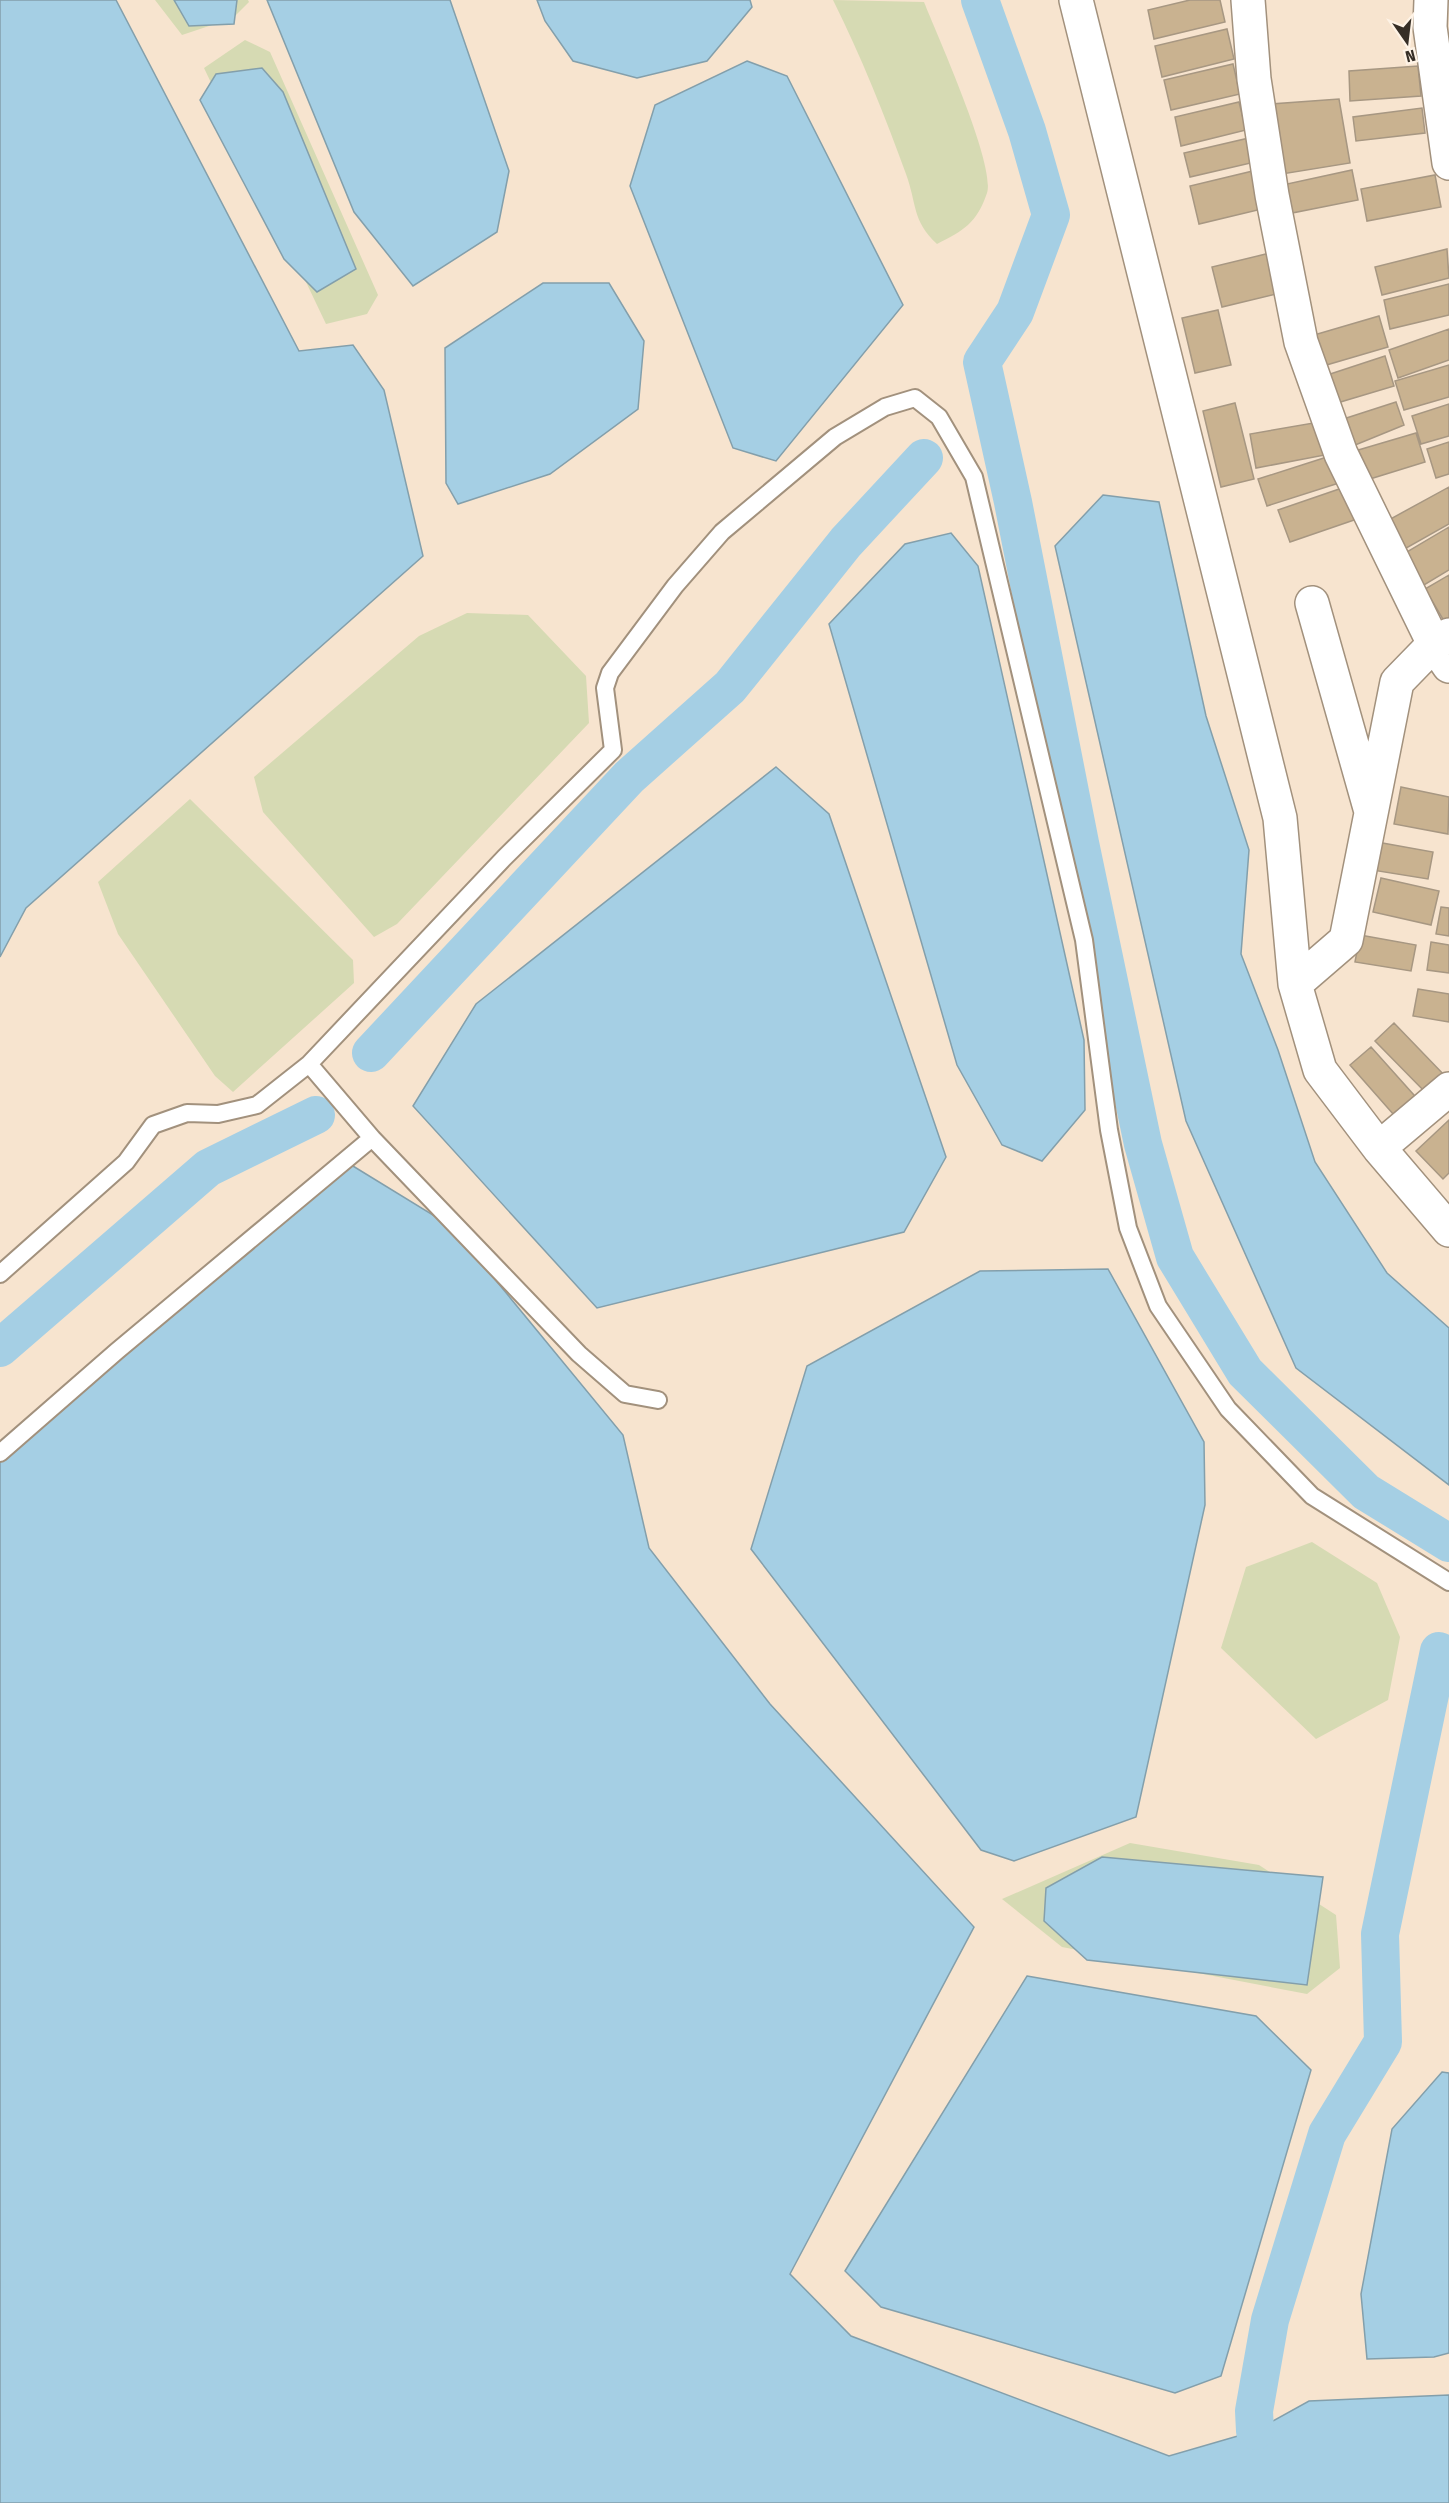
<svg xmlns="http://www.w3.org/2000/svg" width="1449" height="2503" viewBox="0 0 1449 2503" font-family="'Fira Sans Condensed',sans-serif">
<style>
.green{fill:#d6dab3}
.water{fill:#a5cfe4;stroke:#839fab;stroke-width:1.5}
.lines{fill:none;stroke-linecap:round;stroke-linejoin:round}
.canal{stroke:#a5cfe4;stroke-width:38}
.building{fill:#c9b290;stroke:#a79782;stroke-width:1.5}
.service-casing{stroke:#a2917d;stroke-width:20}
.minor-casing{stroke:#a2917d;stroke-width:36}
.service{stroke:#fff;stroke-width:16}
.minor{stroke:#fff;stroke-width:33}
</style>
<rect width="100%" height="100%" fill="#f7e4cf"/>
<!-- green -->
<path class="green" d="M155 0H248L249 2 233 18 182 35Z
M833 0 924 2C937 35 996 165 987 193 977 223 963 231 937 244 912 221 917 204 906 174 885 116 861 56 833 0Z
M245 40 270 52 378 295 367 314 326 324 204 68Z
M467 613 528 615 586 676 589 723 397 924 374 937 263 812 254 777 419 636Z
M190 799 353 960 354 983 233 1092 215 1076 118 934 98 882Z
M1312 1542 1377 1583 1400 1637 1388 1700 1316 1739 1221 1648 1246 1567Z
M1130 1843 1259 1865 1336 1915 1340 1968 1307 1994 1062 1947 1002 1899Z"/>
<!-- water -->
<path class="water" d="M0 0H116L299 351 353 345 384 390 423 556 26 908 0 957Z
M174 0H237L234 24 189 26Z
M267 0H450L509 171 497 232 413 286 354 212Z
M537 0H750L752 7 707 61 637 78 573 61 545 21Z
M747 61 787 76 903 305 776 461 733 448 630 186 655 105Z
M262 68 283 92 356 269 317 292 284 259 200 100 216 74Z
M543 283H609L644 341 638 409 550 474 458 504 446 483 445 348Z
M1103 495 1159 502 1206 716 1249 850 1241 954 1278 1050 1315 1162 1387 1273 1449 1328V1485L1296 1368 1186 1121 1055 546Z
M951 533 978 566 1084 1040 1085 1110 1042 1161 1002 1145 957 1065 829 624 905 544Z
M776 767 829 814 946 1157 904 1232 597 1308 413 1106 476 1004Z
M348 1163 451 1226 623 1435 649 1548 770 1704 974 1927 790 2274 851 2336 1169 2456 1255 2431 1309 2401 1449 2395V2503H0V1456Z
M1108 1269 1204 1442 1205 1505 1136 1817 1014 1861 981 1850 751 1549 807 1366 980 1271Z
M1102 1857 1323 1877 1307 1985 1087 1960 1044 1921 1046 1888Z
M1027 1976 1256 2016 1311 2070 1221 2376 1175 2393 881 2307 845 2271Z
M1442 2072 1449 2073V2353L1434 2357 1367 2359 1361 2294 1392 2129Z"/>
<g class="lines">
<!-- canal -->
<path class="canal" d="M980 0 1027 131 1051 215 1015 312 982 362 1013 502 1080 843 1143 1144 1175 1257 1245 1372 1366 1492 1449 1543
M371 1053 629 777 730 687 846 542 924 458
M0 1348 208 1168 316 1115
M1255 2431 1254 2411 1270 2320 1327 2134 1383 2042 1380 1934 1439 1651"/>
</g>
<!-- building -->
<path class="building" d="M1190 0H1220L1225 22 1154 39 1148 10Z
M1227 29 1234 59 1162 77 1155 46Z
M1233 64 1240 94 1171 110 1164 80Z
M1418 66 1421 96 1350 101 1349 71Z
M1339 99 1350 163 1282 174 1271 104Z
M1239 102 1246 130 1181 146 1175 117Z
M1422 108 1425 133 1356 141 1353 117Z
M1249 138 1255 162 1190 177 1184 153Z
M1257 170 1266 208 1199 224 1190 186Z
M1352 170 1358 200 1292 213 1287 184Z
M1435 175 1441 207 1367 221 1361 189Z
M1447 249 1449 278 1382 295 1375 267Z
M1270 253 1280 293 1222 307 1212 267Z
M1449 284V315L1390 329 1384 300Z
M1218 310 1231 365 1195 373 1182 318Z
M1379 316 1388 347 1323 366 1314 335Z
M1449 329V360L1398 378 1389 350Z
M1385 356 1394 386 1327 406 1318 378Z
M1449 365V397L1404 410 1395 381Z
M1396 402 1404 425 1343 450 1334 422Z
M1235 403 1254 479 1221 487 1203 411Z
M1449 404V436L1421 444 1412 416Z
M1319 422 1325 455 1256 468 1250 434Z
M1416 433 1425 462 1357 483 1348 453Z
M1449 442V474L1436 478 1427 449Z
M1330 456 1339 483 1267 506 1258 479Z
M1345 487 1357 519 1290 542 1278 510Z
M1449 487V524L1401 551 1385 522Z
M1449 527V570L1414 591 1395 559Z
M1449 575V618L1444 621 1425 589Z
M1401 787 1449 797 1448 834 1394 824Z
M1377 842 1433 852 1428 879 1372 870Z
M1381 878 1439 891 1431 925 1373 912Z
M1441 907 1449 908V936L1436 934Z
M1360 935 1416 945 1411 971 1355 962Z
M1431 942 1449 945V973L1427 970Z
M1418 989 1449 994V1022L1413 1016Z
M1394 1023 1448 1079 1429 1096 1375 1041Z
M1371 1047 1422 1104 1401 1123 1350 1065Z
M1449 1120V1173L1443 1179 1416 1151Z"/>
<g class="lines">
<defs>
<path id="service" d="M309 1064 372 1138 579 1354 625 1394 658 1400
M0 1274 126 1162 153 1125 187 1113 218 1114 257 1105 309 1064 504 858 613 750 605 688 610 673 675 586 722 532 835 437 885 407 915 398 939 417 974 477 1084 940 1109 1130 1128 1228 1158 1306 1228 1409 1312 1496 1449 1582
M0 1453 117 1351 372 1138"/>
<path id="minor" d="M1076 0 1280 818 1295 984 1320 1070 1379 1148 1449 1230
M1248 0 1254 79 1272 195 1301 342 1341 454 1434 644 1449 666
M1431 0 1430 27 1449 163
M1312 603 1370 808
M1295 984 1346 940 1397 682 1434 644 1449 635
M1379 1148 1449 1089"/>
</defs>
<!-- service casing -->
<use href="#service" class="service-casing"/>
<!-- minor casing -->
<use href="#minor" class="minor-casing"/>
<!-- service -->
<use href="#service" class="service"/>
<!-- minor -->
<use href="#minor" class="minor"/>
</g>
<!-- north arrow -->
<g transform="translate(1407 42) rotate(166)" stroke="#fef3e6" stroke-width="4.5" paint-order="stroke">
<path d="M0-4.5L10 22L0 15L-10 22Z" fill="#352e26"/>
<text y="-9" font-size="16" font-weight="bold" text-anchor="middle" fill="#352e26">N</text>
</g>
</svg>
